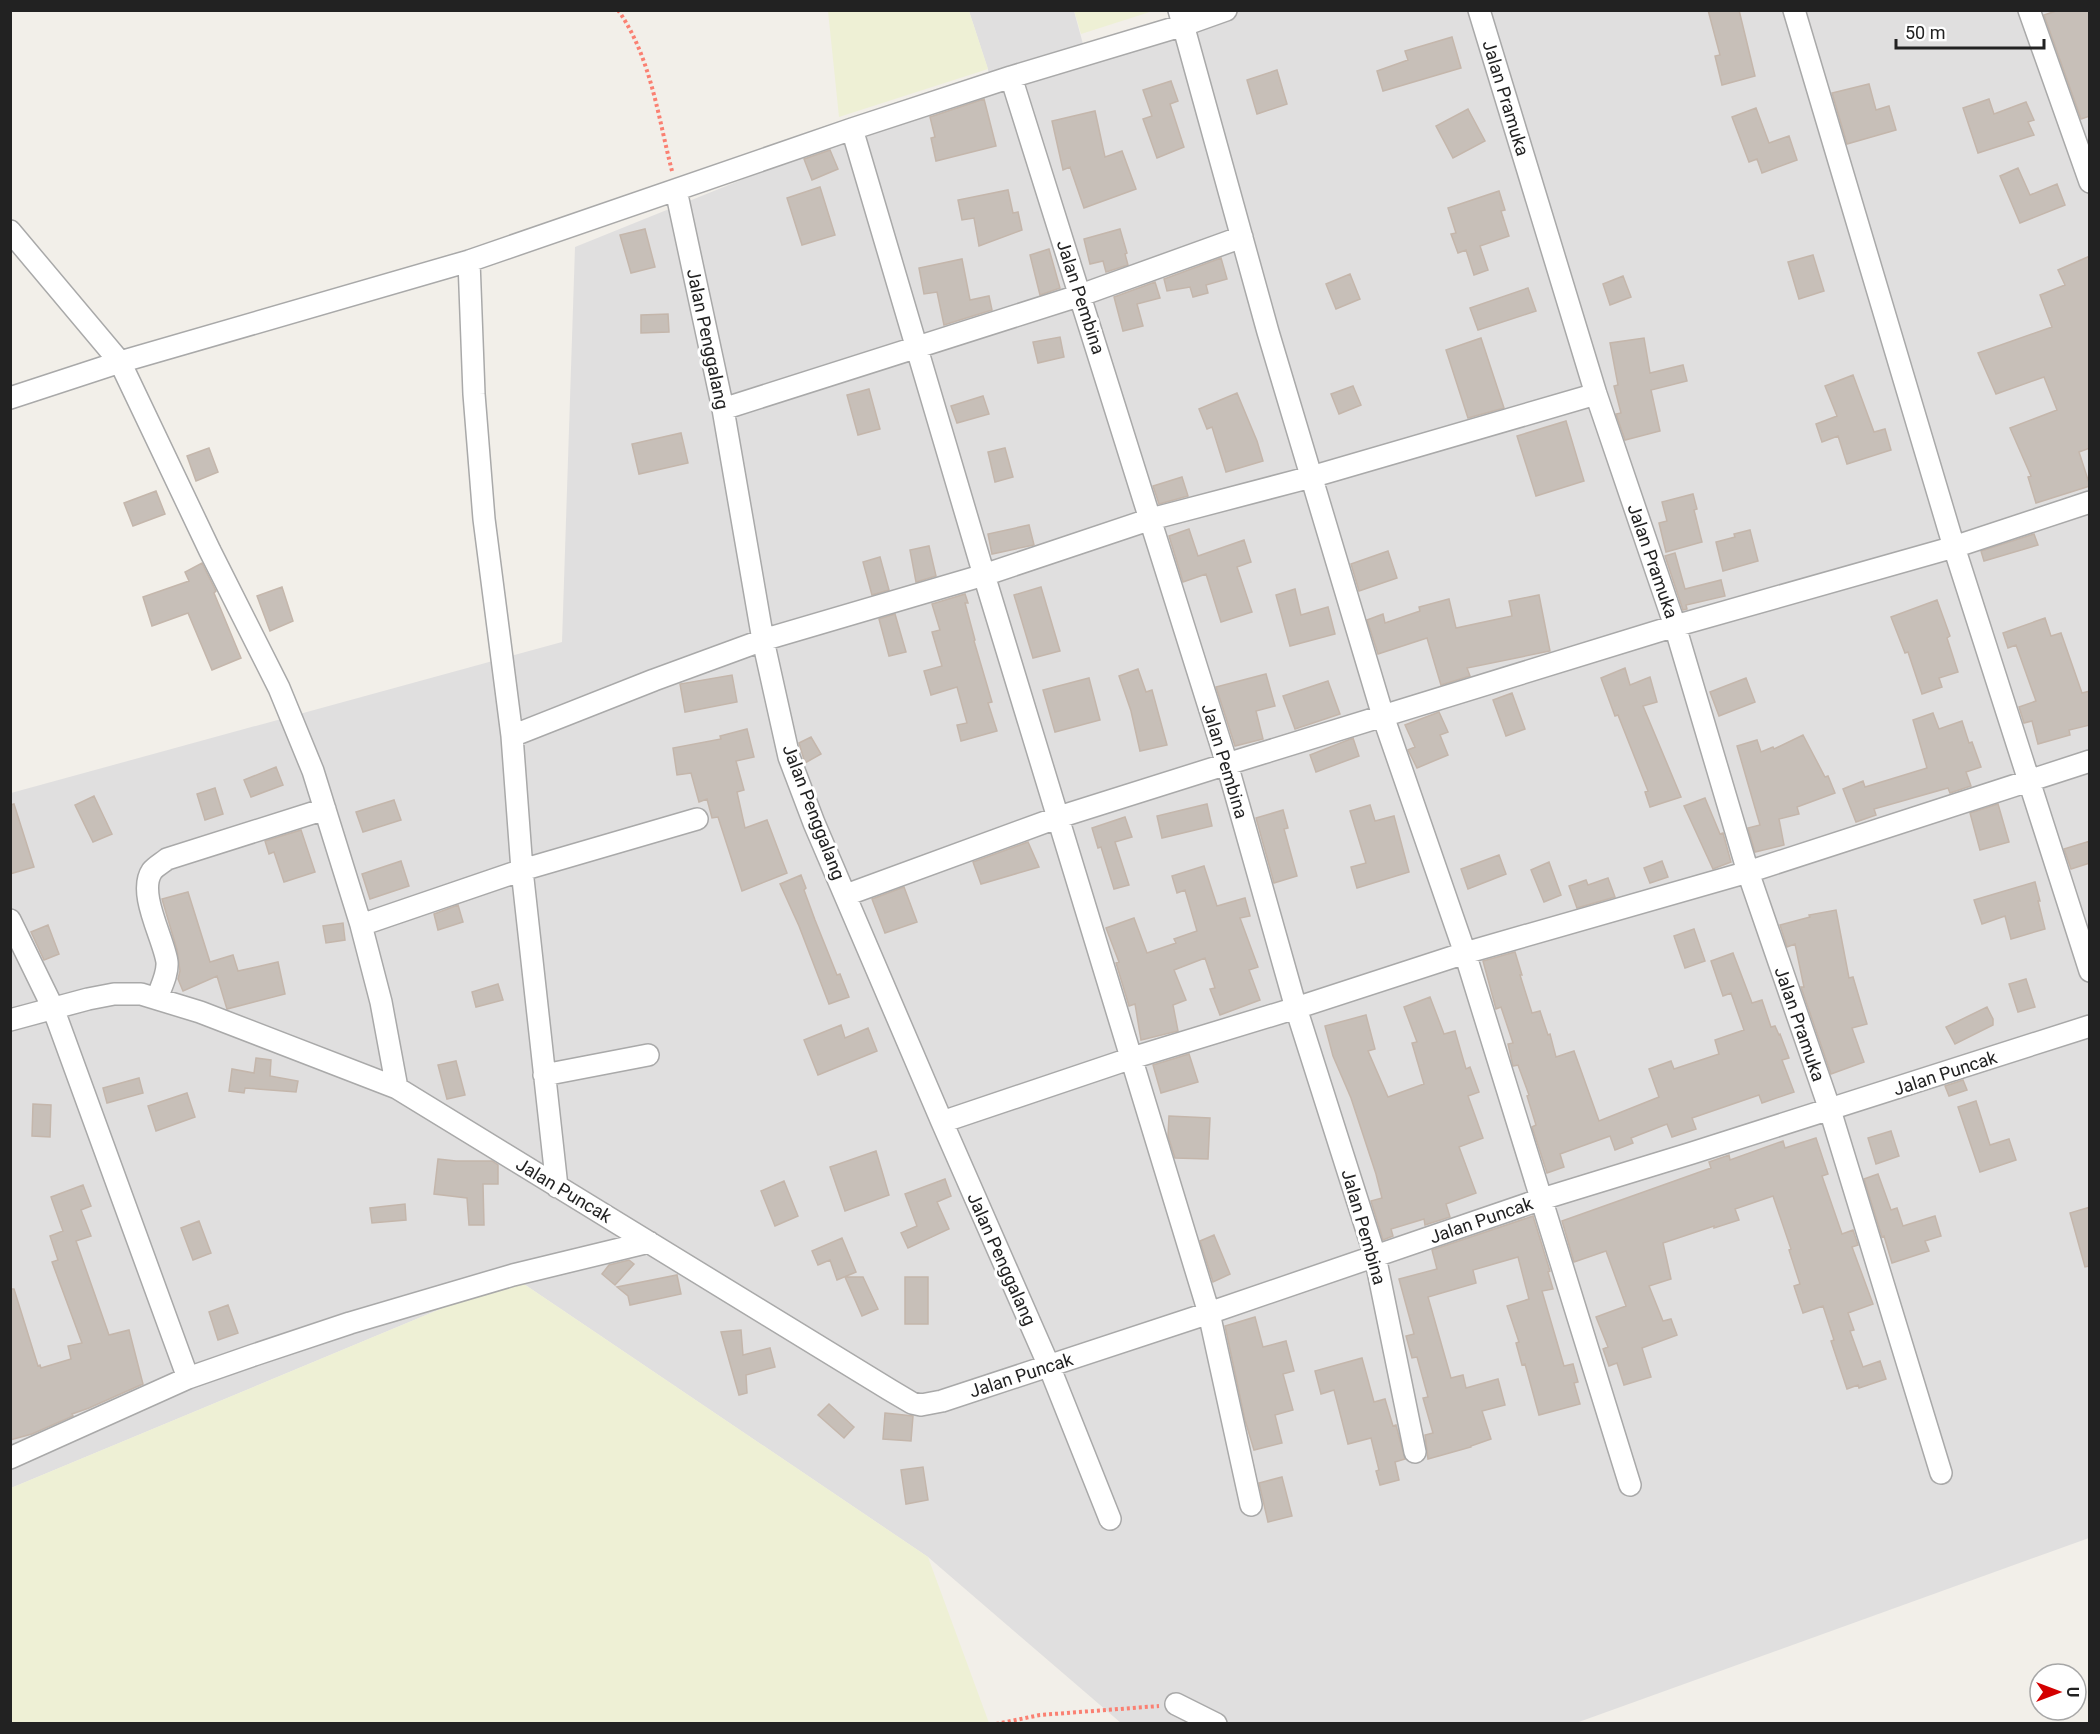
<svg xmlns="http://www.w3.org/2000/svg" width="2100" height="1734" viewBox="0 0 2100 1734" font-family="Roboto,sans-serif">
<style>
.residential{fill:#e0dfdf}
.farmland{fill:#eef0d5}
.building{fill:#c7bfb8;stroke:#c4b6ab;stroke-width:1.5}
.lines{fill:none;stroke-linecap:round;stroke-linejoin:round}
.minor-casing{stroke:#a9a9a9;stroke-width:24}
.path{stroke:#fa8072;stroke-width:4;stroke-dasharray:3 3;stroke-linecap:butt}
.minor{stroke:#fff;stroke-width:21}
.labels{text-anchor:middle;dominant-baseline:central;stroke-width:6;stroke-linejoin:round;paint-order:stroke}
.street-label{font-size:18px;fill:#222;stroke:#fff}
</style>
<rect width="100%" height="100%" fill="#f2efe9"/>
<!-- residential -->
<path class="residential" d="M1226 10 2089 11V1538L1576 1723H1121L928 1557 515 1278 11 1488V793L562 642 575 247 823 147 993 85 969 11H1074L1086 55Z"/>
<!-- farmland -->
<path class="farmland" d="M1074 10H1153V11L1081 34Z
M828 11H969L988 69 839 117Z
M515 1278 928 1557 989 1723 11 1724V1488Z"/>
<!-- building -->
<path class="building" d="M1708 10H1739L1755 76 1722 85 1715 56 1720 55Z
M2059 10H2090V116L2081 119 2044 15Z
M1452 37 1461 68 1383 91 1377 71 1408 60 1405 51Z
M1277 70 1287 104 1257 114 1247 80Z
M1171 81 1178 101 1170 104 1184 147 1157 158 1143 119 1152 116 1143 90Z
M1869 84 1876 110 1889 106 1896 130 1847 144 1832 93Z
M984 99 996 146 936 161 931 138 935 137 930 117Z
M1989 99 1994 114 2026 102 2034 120 2028 122 2034 135 1978 153 1963 108Z
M1756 108 1769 143 1789 136 1797 160 1762 173 1757 159 1749 162 1732 117Z
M1468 109 1485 141 1453 158 1436 126Z
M1095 111 1105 157 1122 151 1136 189 1084 208 1070 167 1063 170 1052 121Z
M830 150 838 169 812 180 804 159Z
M2018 168 2030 195 2057 184 2065 205 2020 223 2000 176Z
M820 187 835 235 802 245 787 198Z
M1008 190 1013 213 1018 212 1022 230 979 246 974 218 962 220 958 200Z
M1499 191 1505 210 1501 211 1509 236 1480 246 1488 270 1474 275 1466 250 1458 253 1451 234 1456 233 1448 208Z
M645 229 655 267 631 273 620 235Z
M1120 229 1127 253 1125 254 1128 265 1106 272 1103 261 1090 264 1084 239Z
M1049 249 1060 288 1040 295 1030 255Z
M1813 255 1824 291 1799 299 1788 262Z
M2090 256V448L2079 452 2090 486 2036 503 2028 477 2031 476 2010 428 2057 410 2044 377 1996 394 1978 353 2052 327 2040 295 2065 285 2058 270Z
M1221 258 1227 279 1206 285 1208 293 1193 297 1190 287 1167 291 1164 279Z
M962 259 970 300 989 296 992 310 944 325 937 292 924 294 919 268Z
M1350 274 1360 299 1336 309 1326 284Z
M1623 276 1631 297 1610 305 1603 284Z
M1155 282 1160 298 1137 304 1143 326 1123 331 1114 297Z
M1528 288 1536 311 1478 330 1470 308Z
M668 314 669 332 641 333V315Z
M1060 337 1064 357 1038 363 1033 342Z
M1481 338 1504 408 1468 418 1446 350Z
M1644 338 1650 373 1683 365 1687 381 1651 390 1660 431 1625 440 1616 414 1621 413 1614 386 1618 385 1610 343Z
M1853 375 1874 432 1885 429 1891 450 1847 464 1838 436 1822 442 1816 424 1837 416 1825 386Z
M1353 386 1361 405 1339 414 1331 394Z
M869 389 880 429 858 435 847 395Z
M1237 393 1257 441 1263 461 1226 472 1212 427 1207 429 1199 409Z
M983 396 989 414 957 423 951 406Z
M1566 421 1584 481 1536 496 1517 436Z
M681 433 688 463 639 474 632 444Z
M209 448 218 472 196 481 187 456Z
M1005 448 1013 477 995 482 988 452Z
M1182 477 1188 496 1159 504 1153 486Z
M156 491 165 514 133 526 124 503Z
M1693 494 1697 509 1694 510 1702 542 1666 552 1659 523 1667 521 1662 502Z
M1029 525 1034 545 992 554 988 534Z
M1189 529 1198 556 1244 540 1251 562 1237 567 1252 612 1221 622 1206 574 1183 582 1169 536Z
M1750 530 1758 561 1723 571 1716 542 1735 537 1734 534Z
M2034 534 2038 545 1984 561 1981 551Z
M929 546 936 576 916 582 910 550Z
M1388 551 1397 578 1359 591 1351 564Z
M1675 553 1685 589 1721 580 1725 596 1686 605 1687 609 1683 610 1665 556Z
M880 557 889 590 872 595 863 562Z
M202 563 216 591 214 593 241 658 212 670 188 613 152 626 143 597 189 581 185 572Z
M282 587 293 621 270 631 257 596Z
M1041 587 1060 651 1033 658 1014 595Z
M1295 589 1301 615 1328 607 1335 634 1290 646 1276 595Z
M965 594 968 603H965L975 640 974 641 992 702 988 703 997 731 961 741 957 725 967 723 957 687 931 695 924 671 942 666 932 632 940 630 932 604Z
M1539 595 1550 651 1467 668 1470 676 1441 685 1427 638 1378 654 1367 620 1383 614 1385 623 1420 611 1419 607 1449 599 1456 628 1512 616 1509 601Z
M1937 600 1950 636 1947 638 1958 672 1939 678 1942 687 1922 694 1908 652 1905 653 1891 617Z
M895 614 906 652 889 656 879 619Z
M2045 618 2051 636 2061 633 2082 693 2090 691V725L2069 730 2070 735 2038 744 2032 721 2024 723 2019 707 2036 701 2016 645 2008 648 2003 633Z
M1625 668 1630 685 1650 677 1657 702 1643 706 1681 797 1650 807 1645 792 1648 791 1618 715 1615 716 1601 678Z
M1138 669 1146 692 1152 690 1167 745 1140 751 1131 711 1119 676Z
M1266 674 1275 706 1256 711 1263 739 1235 746 1216 687Z
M732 675 737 702 685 712 680 684Z
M1089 678 1100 720 1055 732 1043 690Z
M1746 678 1755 702 1719 716 1710 692Z
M1328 681 1340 714 1295 729 1283 696Z
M1512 693 1525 729 1506 736 1493 700Z
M1439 712 1448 732 1440 735 1448 755 1417 768 1408 750 1415 747 1405 725Z
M1933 713 1939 729 1962 721 1969 743 1972 742 1981 767 1966 772 1971 786 1950 793 1948 788 1874 809 1876 815 1856 822 1843 789 1863 781 1865 787 1927 768 1913 720Z
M747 729 754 757 736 761 744 790 737 792 745 828 767 820 787 873 742 891 718 817 712 818 707 799 699 802 691 773 677 775 673 748 721 739 720 736Z
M1803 735 1825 777 1828 776 1835 793 1797 807 1799 814 1779 819 1784 845 1755 852 1748 828 1760 825 1737 746 1757 740 1761 752 1773 747 1774 749Z
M811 737 821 754 805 763 799 743Z
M1353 738 1359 756 1316 772 1310 755Z
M276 767 283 785 251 797 244 780Z
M215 788 223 814 205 820 197 794Z
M94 796 112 834 93 842 75 805Z
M1705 798 1720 834 1723 833 1731 862 1713 869 1684 806Z
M394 800 401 820 363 832 356 812Z
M14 804 34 867 10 874V805Z
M1207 804 1212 826 1162 838 1157 816Z
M1998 804 2009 842 1980 850 1970 813Z
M1370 805 1375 821 1394 816 1409 872 1357 888 1351 867 1366 863 1350 811Z
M1283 810 1288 828 1284 829 1297 876 1274 883 1256 818Z
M1125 817 1132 837 1115 842 1129 885 1114 889 1101 847 1098 848 1092 828Z
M301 830 315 872 284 882 274 852 269 854 265 841Z
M2090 841V863L2071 869 2064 849Z
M1028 842 1039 867 981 884 973 862Z
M1499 855 1506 874 1468 889 1461 869Z
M401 861 409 886 370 899 362 874Z
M1662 861 1668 877 1650 883 1644 868Z
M1549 862 1561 895 1544 902 1531 870Z
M1204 866 1217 906 1245 898 1250 916 1240 918 1258 967 1249 970 1260 1000 1220 1015 1210 989 1215 988 1205 958 1174 970 1186 1000 1173 1005 1178 1031 1141 1040 1135 1004 1129 1006 1116 963 1119 962 1106 928 1134 918 1147 953 1176 943 1174 939 1197 931 1185 890 1177 893 1172 876Z
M801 875 806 888 804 890 815 920 837 975 840 974 849 997 829 1004 799 926 780 884Z
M1608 878 1615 897 1577 908 1569 886 1586 880 1588 885Z
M2035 882 2040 901H2038L2045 929 2011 939 2005 916 1982 924 1974 900Z
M904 887 917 922 885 933 872 899Z
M188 892 210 962 233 955 238 971 278 962 285 994 227 1009 217 976 183 991 178 979 180 971 177 950 162 899Z
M458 905 463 922 438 930 434 914Z
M1836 910 1849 978 1853 977 1867 1024 1852 1028 1864 1062 1831 1074 1801 987H1804L1795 944 1787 947 1780 925 1810 917 1809 915Z
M343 923 345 940 326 943 323 926Z
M48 925 59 954 44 960 31 932Z
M1694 929 1705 961 1685 968 1674 936Z
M1515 952 1522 975H1520L1532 1013 1540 1011 1548 1035 1550 1034 1556 1057 1574 1051 1599 1121 1659 1097 1649 1069 1671 1061 1674 1069 1719 1054 1715 1040 1744 1030 1731 993 1723 996 1711 961 1733 953 1752 1003 1762 1000 1771 1027 1775 1026 1779 1035 1780 1034 1789 1058 1782 1060 1794 1092 1762 1103 1759 1095 1692 1118 1696 1129 1672 1137 1667 1124 1631 1138 1633 1143 1615 1150 1610 1136 1560 1154 1564 1167 1547 1173 1532 1127 1536 1125 1527 1096 1529 1095 1518 1065 1513 1066 1508 1044 1513 1043 1501 1007 1496 1009 1483 961Z
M2026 979 2035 1007 2018 1012 2009 984Z
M498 984 503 1000 476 1007 472 992Z
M1430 997 1444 1034 1455 1031 1466 1069 1470 1067 1479 1092 1468 1096 1483 1138 1459 1147 1476 1193 1446 1204 1450 1217 1425 1225 1424 1219 1391 1229 1393 1236 1383 1240 1371 1201 1382 1198 1376 1174 1351 1098 1333 1056 1325 1026 1366 1015 1375 1049 1368 1051 1388 1097 1424 1084 1412 1043 1417 1042 1404 1007Z
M1987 1007 1993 1019V1025L1955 1044 1946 1027Z
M841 1025 845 1038 868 1028 877 1051 818 1075 804 1040Z
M1189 1054 1198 1082 1161 1093 1153 1065Z
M256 1058 271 1060 270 1076 298 1081 296 1092 245 1088 244 1093 229 1091 232 1069 254 1073Z
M456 1061 465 1095 447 1099 438 1065Z
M139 1078 143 1093 107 1103 103 1088Z
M1963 1080 1967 1090 1949 1096 1945 1086Z
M187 1093 195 1117 156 1131 148 1106Z
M1976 1101 1990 1145 2009 1139 2016 1160 1980 1172 1958 1107Z
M33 1104 51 1105 50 1137 32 1136Z
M1169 1116 1210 1118 1208 1159 1175 1158 1168 1136Z
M1891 1131 1899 1156 1876 1164 1868 1138Z
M1816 1138 1828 1174 1822 1176 1842 1234 1853 1230 1858 1245 1852 1247 1873 1304 1848 1313 1854 1330 1850 1331 1863 1367 1880 1361 1886 1379 1859 1388 1858 1385 1847 1389 1831 1341 1834 1340 1823 1306 1803 1313 1794 1286 1800 1284 1789 1250 1791 1249 1773 1196 1735 1209 1739 1220 1714 1228V1226L1663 1243 1671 1279 1649 1286 1663 1321 1671 1319 1677 1335 1642 1348 1651 1377 1624 1385 1617 1363 1609 1366 1603 1349 1608 1347 1596 1317 1626 1306 1606 1251 1574 1262 1562 1221 1711 1168 1709 1162 1729 1155 1730 1160 1783 1141 1785 1148Z
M876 1151 889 1195 845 1211 830 1167Z
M438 1159 456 1161H492L498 1165V1184H483L484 1225H469L467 1198 434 1194Z
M1878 1174 1891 1210 1897 1208 1903 1226 1935 1216 1941 1236 1925 1241 1929 1251 1892 1263 1884 1236 1882 1237 1864 1179Z
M945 1179 951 1196 937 1202 949 1229 908 1248 901 1233 917 1226 905 1194Z
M784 1181 798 1216 775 1226 761 1191Z
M83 1185 91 1206 81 1210 91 1236 76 1241 109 1335 129 1330 143 1384 89 1408 72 1414 73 1416 32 1434 10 1440V1289H14L38 1366 40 1365 41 1368 71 1359 68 1346 82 1343 52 1262 58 1260 50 1236 63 1231 51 1197Z
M405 1204 406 1220 372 1223 370 1208Z
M2090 1207V1266L2085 1267 2070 1213Z
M1533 1216 1550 1271 1548 1272 1553 1289 1542 1291 1564 1366 1573 1364 1578 1382 1574 1383 1580 1404 1539 1415 1525 1364 1522 1365 1516 1343 1519 1342 1507 1306 1529 1299 1518 1257 1473 1270 1476 1283 1428 1297 1451 1378 1463 1375 1466 1388 1498 1379 1505 1405 1482 1411 1491 1439 1471 1446V1447L1428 1459 1425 1435 1433 1433 1423 1398 1428 1397 1417 1357 1412 1358 1406 1336 1414 1334 1399 1279 1437 1269 1432 1250Z
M199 1221 211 1253 193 1260 181 1228Z
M1214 1235 1230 1274 1213 1282 1200 1241Z
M842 1238 856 1272 837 1280 830 1260 818 1265 812 1251Z
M629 1260 634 1264 615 1285 602 1274 609 1265Z
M677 1275 681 1294 630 1305 628 1296 617 1287Z
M845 1277H863L878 1309 862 1316Z
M905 1277H928V1324H905Z
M228 1305 238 1333 218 1340 209 1312Z
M1255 1317 1263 1347 1286 1341 1294 1371 1283 1374 1293 1410 1275 1415 1282 1443 1254 1450 1245 1420 1225 1326Z
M741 1330 743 1355 770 1348 775 1367 746 1375 747 1393 739 1395 721 1332Z
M1362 1358 1374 1402 1385 1399 1393 1426 1396 1425 1405 1459 1395 1462 1399 1480 1380 1485 1376 1471 1379 1470 1371 1438 1348 1444 1334 1390 1321 1394 1315 1371Z
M829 1404 854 1427 844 1438 818 1415Z
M885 1413 913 1416 911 1441 883 1439Z
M923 1467 928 1500 906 1504 901 1470Z
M1282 1477 1292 1516 1268 1522 1259 1483Z"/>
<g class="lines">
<defs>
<path id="minor" d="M1179 10 1268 332 1383 716 1465 953 1630 1485
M1479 10 1596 394 1675 626 1748 872 1830 1110 1941 1473
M1794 10 1954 547 2090 971
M2029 10 2090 182
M1011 77 1227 764 1296 1008 1375 1256 1415 1452
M852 129 984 575 1209 1313 1251 1505
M676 190 723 409 763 640 789 757 814 823 942 1122 1049 1366 1110 1519
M10 231 120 362 210 551 279 688 313 771 361 925 381 1002 397 1088
M469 261 474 394 484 519 512 736 522 870 557 1187
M10 398 120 362 469 261 852 129 1011 77 1184 25 1226 10
M723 409 1081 295 1242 237
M512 736 654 680 763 640 984 575 1151 519 1311 477 1596 394
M846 895 1059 817 1227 764 1675 626 1954 547 2090 502
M10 920 53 1008 188 1378
M361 925 522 870 697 819
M157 998C161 987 168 974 167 962 164 939 137 893 152 871 155 867 162 863 167 859L325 809
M10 1020 88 999 114 994H141L200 1012 397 1088 890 1390 912 1403 921 1405 942 1401 1209 1313 1542 1199 1692 1153 2090 1026
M544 1075 648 1055
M942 1122 1132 1058 1296 1008 1465 953 1748 872 2090 761
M10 1458 188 1378 254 1355 350 1323 513 1275 649 1242
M1176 1704 1216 1724"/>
</defs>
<!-- minor casing -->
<use href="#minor" class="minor-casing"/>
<!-- path -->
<path class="path" d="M618 10C651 57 658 117 672 171
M996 1724 1040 1715 1159 1706"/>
<!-- minor -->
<use href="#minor" class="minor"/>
</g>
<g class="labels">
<!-- street labels -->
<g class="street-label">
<text transform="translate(1506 98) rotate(73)">Jalan Pramuka</text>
<text transform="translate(1081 297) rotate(72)">Jalan Pembina</text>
<text transform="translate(708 339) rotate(78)">Jalan Penggalang</text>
<text transform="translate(1653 561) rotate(71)">Jalan Pramuka</text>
<text transform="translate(1225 761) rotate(73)">Jalan Pembina</text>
<text transform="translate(814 812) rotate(69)">Jalan Penggalang</text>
<text transform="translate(1800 1024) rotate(71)">Jalan Pramuka</text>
<text transform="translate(1945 1073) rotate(-18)">Jalan Puncak</text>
<text transform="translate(564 1190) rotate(31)">Jalan Puncak</text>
<text transform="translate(1481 1220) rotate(-19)">Jalan Puncak</text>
<text transform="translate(1364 1227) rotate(74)">Jalan Pembina</text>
<text transform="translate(1002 1259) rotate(66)">Jalan Penggalang</text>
<text transform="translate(1021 1375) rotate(-18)">Jalan Puncak</text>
</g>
</g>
<!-- border -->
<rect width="2100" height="1734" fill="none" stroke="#222222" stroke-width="24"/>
<!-- north arrow -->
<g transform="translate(2058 1692) rotate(90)"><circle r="28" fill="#ffffff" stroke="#a7a7a7" stroke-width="1.5"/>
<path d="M0-4.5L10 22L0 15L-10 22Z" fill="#d40000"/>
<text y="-9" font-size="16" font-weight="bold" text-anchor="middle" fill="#222222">U</text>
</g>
<!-- scale -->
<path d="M1896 39v9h148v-9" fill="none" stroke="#222222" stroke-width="3"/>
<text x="1905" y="39" font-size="18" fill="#222222" stroke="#ffffff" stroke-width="4.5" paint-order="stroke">50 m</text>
</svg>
